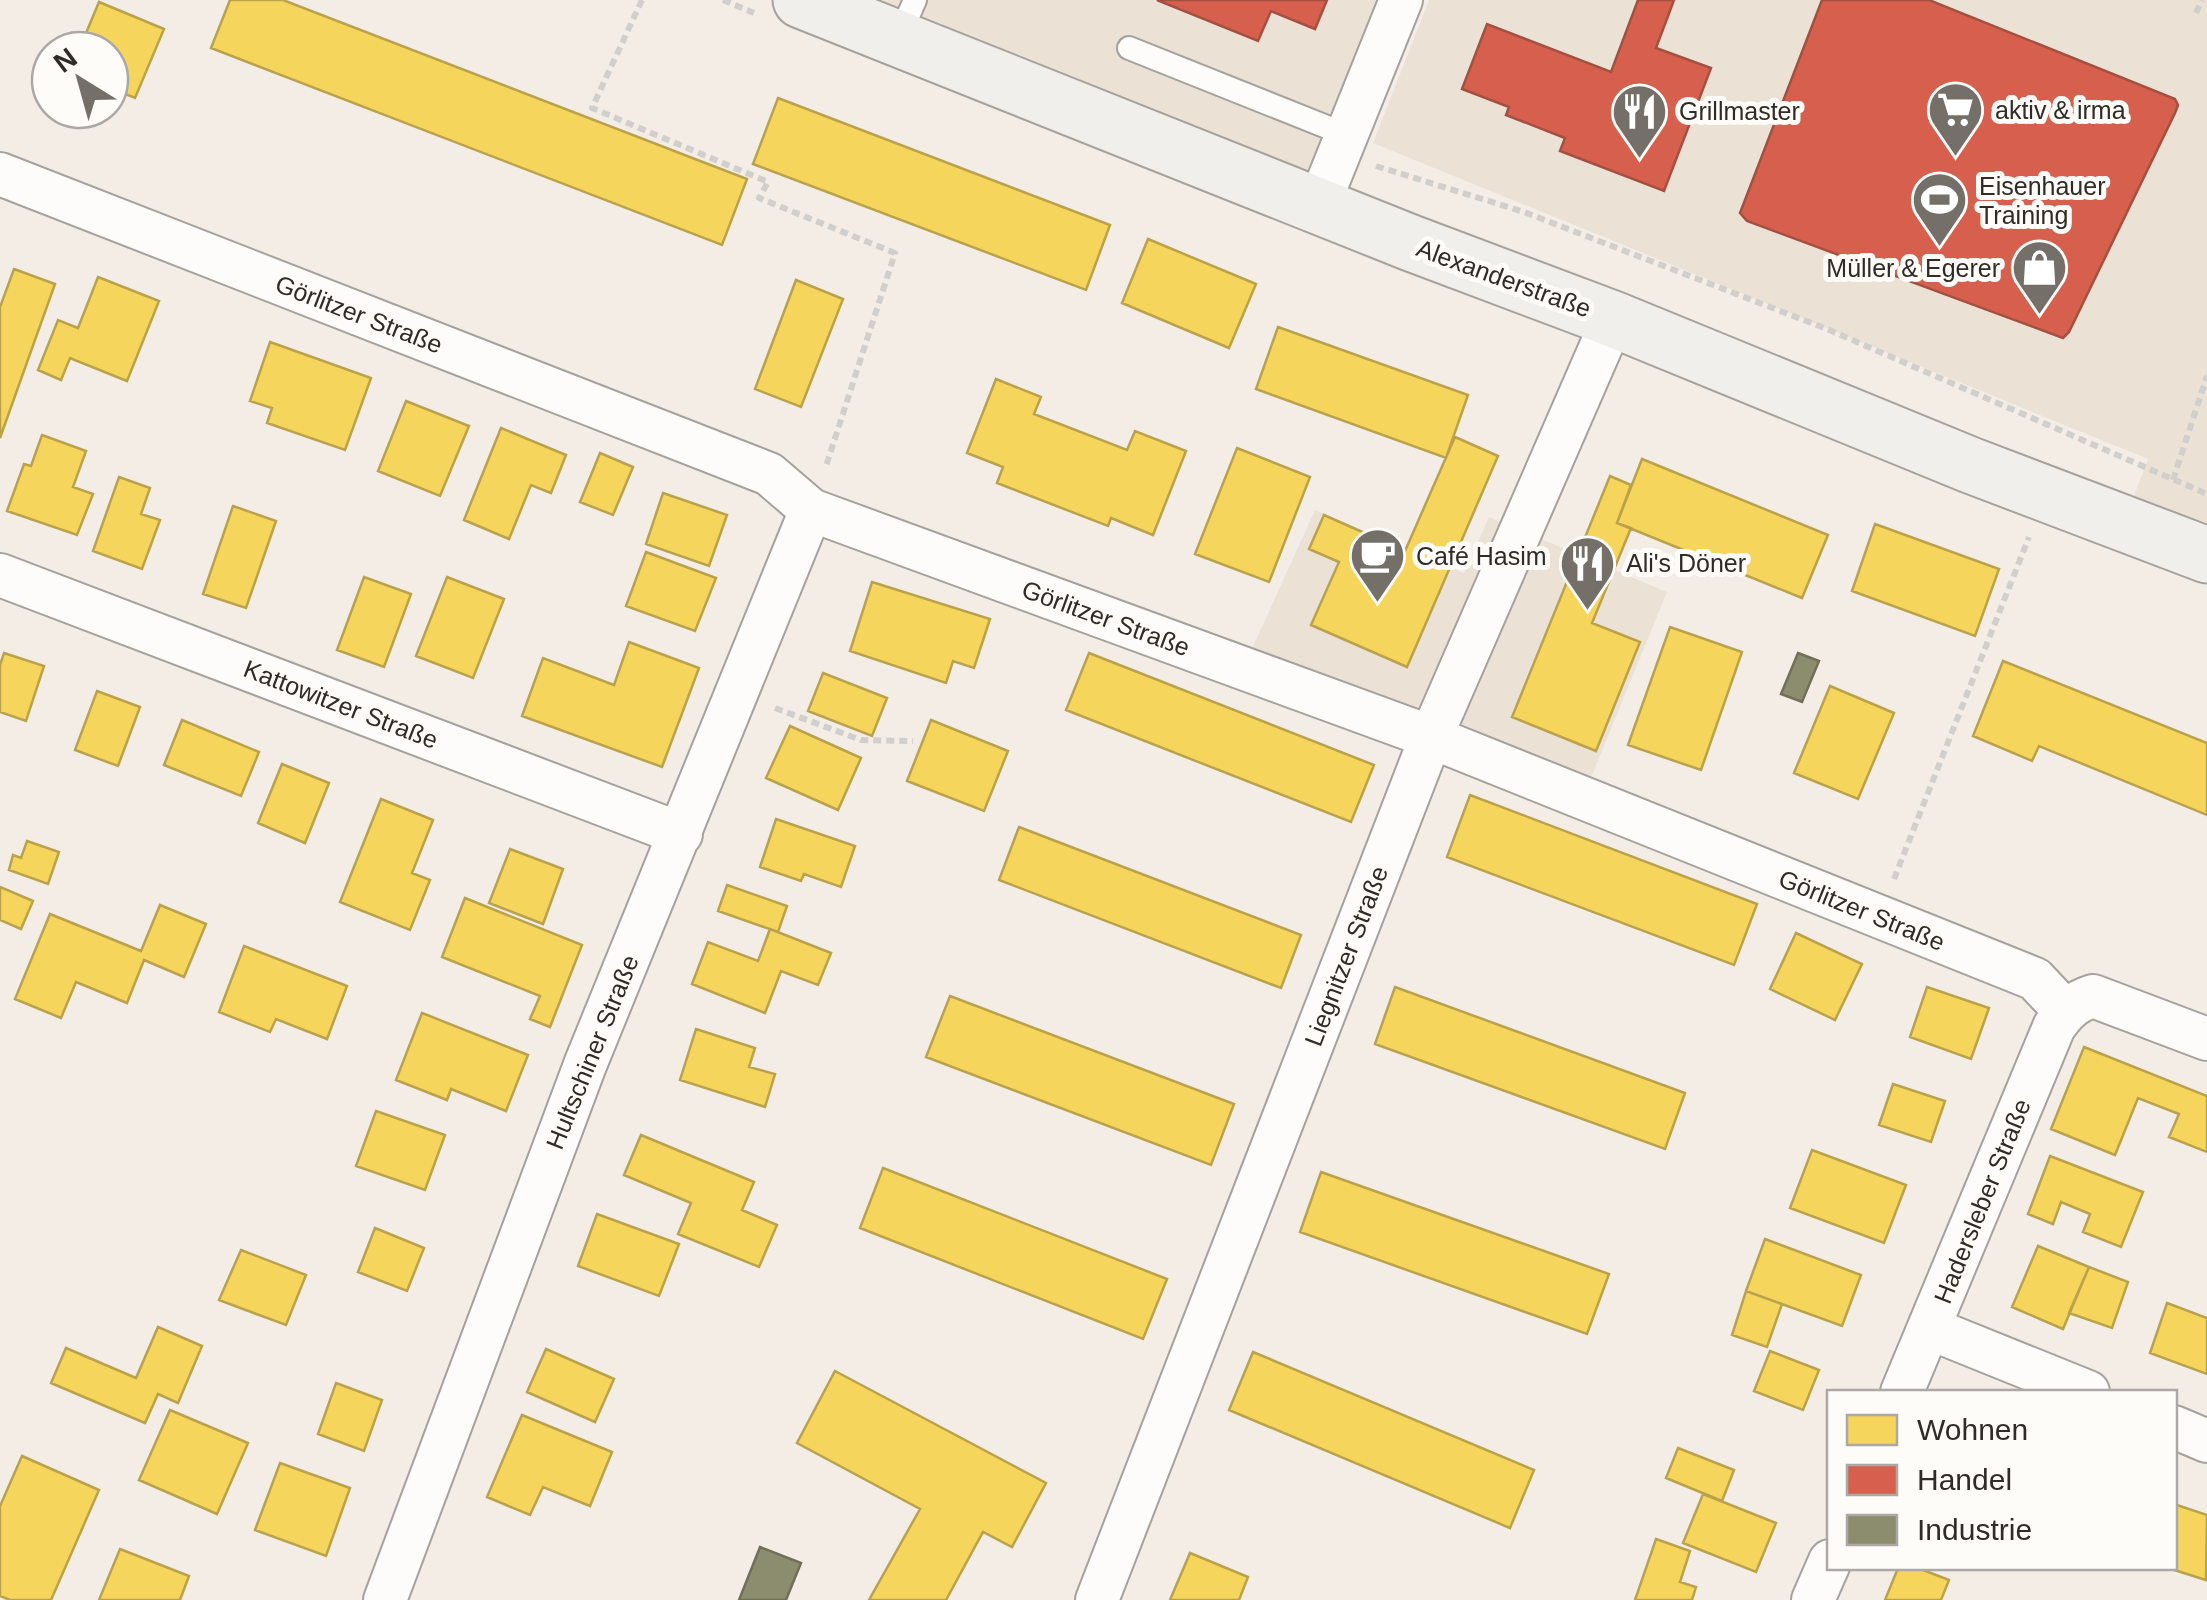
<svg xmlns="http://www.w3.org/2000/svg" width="2207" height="1600" viewBox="0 0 2207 1600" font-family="Helvetica,sans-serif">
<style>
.built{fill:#ece1d5}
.homes{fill:#f6d55c;stroke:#baa24c;stroke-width:2.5}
.shops{fill:#d6604d;stroke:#a45041;stroke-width:2.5}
.industry{fill:#8c8c6e;stroke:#706f58;stroke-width:2.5}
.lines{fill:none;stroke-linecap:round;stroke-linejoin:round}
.service-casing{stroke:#a5a19c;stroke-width:26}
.minor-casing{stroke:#a5a19c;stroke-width:46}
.secondary-casing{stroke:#a5a19c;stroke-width:59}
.path{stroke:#d1cfcb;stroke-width:6;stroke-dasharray:8 5;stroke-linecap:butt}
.service{stroke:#fdfcfb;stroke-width:22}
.minor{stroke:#fdfcfb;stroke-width:42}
.secondary{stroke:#f1efec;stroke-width:55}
.labels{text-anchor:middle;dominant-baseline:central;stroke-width:10;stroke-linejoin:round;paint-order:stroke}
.poi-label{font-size:25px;fill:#2f2b26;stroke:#fefcf9;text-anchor:start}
.street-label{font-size:25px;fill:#2f2b26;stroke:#fefcf9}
</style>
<rect width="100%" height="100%" fill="#f3ede6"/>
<!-- built -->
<path class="built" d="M802 0H1401L1318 206Z
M1429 0H2207V555L2124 522 2148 459 1373 143Z
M1315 510 1464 573 1489 517 1667 592 1590 780 1252 649Z"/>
<!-- homes -->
<path class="homes" d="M230 0H283L747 179 722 245 211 48Z
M99 2 164 29 135 98 110 88V50H79Z
M778 98 1110 225 1086 290 753 164Z
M1148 239 1256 284 1229 348 1122 303Z
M14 269 55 284 0 438V307Z
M98 277 159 301 127 381 70 358 61 380 38 370 58 320 78 328Z
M796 280 843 299 801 407 755 389Z
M1278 327 1468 395 1446 458 1256 389Z
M270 342 371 378 345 450 267 423 272 408 250 401Z
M996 379 1041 397 1034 414 1127 450 1135 431 1186 451 1153 535 1111 518 1108 526 997 483 1003 467 967 453Z
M406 401 469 426 440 496 378 471Z
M501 428 566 455 551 493 531 485 509 539 464 520Z
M42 435 86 451 73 487 93 494 77 535 7 511 24 464 31 466Z
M1455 437 1498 456 1407 667 1311 625 1339 562 1309 549 1324 515 1405 551Z
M1237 448 1310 477 1269 582 1195 554Z
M600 453 633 467 613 515 580 502Z
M1642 459 1828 535 1802 598 1617 523Z
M1610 476 1631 485 1617 523 1631 528 1592 623 1640 642 1596 751 1512 717Z
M119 477 150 488 141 514 160 520 142 569 93 551Z
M663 493 727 515 709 566 646 544Z
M233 506 276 521 246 608 203 594Z
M1875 524 1999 569 1975 636 1852 591Z
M646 552 716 578 695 631 626 606Z
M364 577 411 594 384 667 337 650Z
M447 577 504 599 473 678 416 656Z
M872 582 990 619 974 668 953 661 946 683 850 651Z
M1670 627 1742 652 1701 770 1628 745Z
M629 642 699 668 662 767 522 716 543 658 614 685Z
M4 653 44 666 26 721 0 712V665Z
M1089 653 1374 765 1351 822 1066 710Z
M2003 661 2207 743V815L2039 746 2032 761 1973 736Z
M823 673 887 698 872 736 808 711Z
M1830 686 1894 713 1858 799 1794 773Z
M97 691 140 707 118 766 75 750Z
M182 720 259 752 241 796 164 765Z
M931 720 1008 751 984 811 907 781Z
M790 726 861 758 838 810 766 778Z
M282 764 329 783 305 843 258 823Z
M1470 795 1757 904 1734 965 1447 857Z
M381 799 433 820 412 873 430 880 410 930 340 902Z
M776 819 855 846 841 887 804 874 801 881 760 867Z
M1019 827 1301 935 1281 988 999 880Z
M27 841 59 852 48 884 9 870 13 855 21 858Z
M510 849 563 869 543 924 489 903Z
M727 885 787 906 778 932 718 911Z
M0 887 33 901 21 929 0 920Z
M465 898 582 945 550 1027 530 1019 540 996 442 957Z
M160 905 206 924 184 977 144 960 127 1003 76 982 61 1018 15 999 50 914 141 951Z
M770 929 831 953 818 985 781 971 765 1013 692 984 708 942 758 961Z
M1796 933 1862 964 1835 1020 1770 989Z
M244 946 347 986 327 1039 276 1019 270 1032 219 1012Z
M1395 987 1685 1093 1665 1149 1375 1044Z
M1927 987 1989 1008 1971 1059 1910 1037Z
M950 996 1234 1104 1211 1165 926 1057Z
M422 1013 528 1055 506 1111 451 1089 447 1100 396 1080Z
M696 1029 755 1048 749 1067 775 1074 765 1107 680 1080Z
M2084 1047 2207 1096V1152L2169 1137 2179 1114 2138 1098 2115 1155 2051 1129Z
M1893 1084 1945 1101 1931 1142 1879 1125Z
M376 1111 445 1135 425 1190 356 1166Z
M641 1135 754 1182 742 1210 777 1225 759 1267 678 1234 691 1203 624 1175Z
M1812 1150 1906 1185 1884 1243 1790 1208Z
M2050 1156 2143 1192 2121 1247 2083 1232 2090 1214 2061 1202 2053 1224 2028 1214Z
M883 1168 1167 1279 1143 1339 860 1228Z
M1321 1172 1609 1274 1587 1334 1300 1232Z
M597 1214 679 1244 659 1296 578 1266Z
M375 1228 424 1248 407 1291 358 1272Z
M1765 1239 1861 1275 1842 1326 1746 1291Z
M2038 1246 2089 1267 2063 1329 2012 1307Z
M241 1250 306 1275 286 1325 219 1300Z
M2089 1267 2128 1282 2112 1328 2069 1313Z
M1746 1291 1782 1304 1767 1347 1732 1335Z
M2167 1303 2207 1318V1374L2150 1353Z
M158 1327 202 1346 178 1403 158 1394 145 1423 51 1383 66 1348 136 1378Z
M546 1349 614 1379 595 1422 527 1392Z
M1770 1351 1819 1370 1803 1410 1754 1391Z
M1253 1352 1534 1470 1510 1528 1229 1410Z
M835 1371 1046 1483 1012 1547 983 1532 946 1600H869L920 1509 797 1443Z
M336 1383 382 1400 364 1451 318 1434Z
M170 1410 248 1443 217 1514 139 1480Z
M522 1415 612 1452 590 1506 543 1487 530 1515 487 1497Z
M1678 1448 1734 1470 1722 1501 1666 1478Z
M22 1456 99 1490 51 1600H10L0 1596V1506Z
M280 1463 350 1488 326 1556 255 1530Z
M1703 1494 1776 1523 1756 1572 1683 1543Z
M2174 1504 2207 1515 2206 1580 2168 1568H2174Z
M1656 1539 1690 1551 1680 1582 1696 1587 1692 1600H1635Z
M120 1549 189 1576 180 1600H99Z
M1190 1553 1248 1577 1239 1600H1170Z
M1898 1568H1918L1949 1580 1941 1600H1885Z"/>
<!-- shops -->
<path class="shops" d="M1157 0H1327L1315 29 1271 11 1258 41Z
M1638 0H1674L1656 48 1711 68 1664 191 1560 151 1565 138 1506 115 1509 107 1462 89 1487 24 1611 72Z
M1822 0H1929L2175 99 2178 105 2175 113 2069 332 2063 338 1747 221 1740 213Z"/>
<!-- industry -->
<path class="industry" d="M1798 653 1819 661 1802 702 1781 694Z
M760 1547 801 1563 786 1600H739Z"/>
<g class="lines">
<defs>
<path id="service" d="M898 39 915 0
M1129 48 1347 135"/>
<path id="minor" d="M0 174 769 474 811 510 1431 737 2035 979 2065 1011
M1318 206 1401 0
M0 575 681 834
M1929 1328 2088 1392
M1902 1392 2054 1027C2065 1011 2074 1002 2093 996L2207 1039
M2174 1427 2207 1441
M385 1600 585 1065 811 510
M1097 1600 1431 737 1613 319
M1813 1600 1830 1561"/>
<path id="secondary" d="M801 0 1411 243 1613 319 1970 465 2207 555"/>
</defs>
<!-- service casing -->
<use href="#service" class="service-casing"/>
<!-- minor casing -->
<use href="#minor" class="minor-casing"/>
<!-- secondary casing -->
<use href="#secondary" class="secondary-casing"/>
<!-- path -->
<path class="path" d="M642 0 592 108 768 182 759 198 895 253 826 466
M723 0 754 13
M2196 13 2202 0
M1376 166 1524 212 1827 329 2207 494
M2173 480 2207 376
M775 708 861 740 913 741
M1894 879 2029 537"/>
<!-- service -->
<use href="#service" class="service"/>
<!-- minor -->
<use href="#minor" class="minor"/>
<!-- secondary -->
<use href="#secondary" class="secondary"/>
</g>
<!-- icons -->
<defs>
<symbol id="supermarket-pin" viewBox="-11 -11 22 30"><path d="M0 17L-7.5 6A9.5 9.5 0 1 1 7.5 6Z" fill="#746f69" stroke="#fefcf9"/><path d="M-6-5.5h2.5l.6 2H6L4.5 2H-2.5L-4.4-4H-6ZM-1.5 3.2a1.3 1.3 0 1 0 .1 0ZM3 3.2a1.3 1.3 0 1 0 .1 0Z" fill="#fff"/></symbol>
<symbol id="restaurant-pin" viewBox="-11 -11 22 30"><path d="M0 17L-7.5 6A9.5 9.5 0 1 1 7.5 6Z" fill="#746f69" stroke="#fefcf9"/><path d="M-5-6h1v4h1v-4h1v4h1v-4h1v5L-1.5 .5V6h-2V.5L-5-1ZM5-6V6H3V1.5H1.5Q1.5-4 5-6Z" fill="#fff"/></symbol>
<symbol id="stadium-pin" viewBox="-11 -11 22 30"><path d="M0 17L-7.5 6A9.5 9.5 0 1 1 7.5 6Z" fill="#746f69" stroke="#fefcf9"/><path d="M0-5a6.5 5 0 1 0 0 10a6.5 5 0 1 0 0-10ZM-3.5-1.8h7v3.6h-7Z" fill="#fff"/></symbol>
<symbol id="shop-pin" viewBox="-11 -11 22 30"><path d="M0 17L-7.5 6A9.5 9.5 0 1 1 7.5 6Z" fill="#746f69" stroke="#fefcf9"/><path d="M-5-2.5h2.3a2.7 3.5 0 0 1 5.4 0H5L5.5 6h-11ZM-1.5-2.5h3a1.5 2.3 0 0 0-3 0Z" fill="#fff"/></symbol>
<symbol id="cafe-pin" viewBox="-11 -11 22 30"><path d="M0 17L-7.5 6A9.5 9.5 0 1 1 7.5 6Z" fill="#746f69" stroke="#fefcf9"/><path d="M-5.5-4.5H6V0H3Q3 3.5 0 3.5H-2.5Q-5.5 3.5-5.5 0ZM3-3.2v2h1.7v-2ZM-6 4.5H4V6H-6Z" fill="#fff"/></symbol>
</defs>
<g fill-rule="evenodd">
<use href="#supermarket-pin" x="1924" y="78" width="63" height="86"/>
<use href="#restaurant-pin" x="1608" y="80" width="63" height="86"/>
<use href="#stadium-pin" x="1908" y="168" width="63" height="86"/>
<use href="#shop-pin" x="2008" y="236" width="63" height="86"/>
<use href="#cafe-pin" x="1346" y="524" width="63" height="86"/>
<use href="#restaurant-pin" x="1556" y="532" width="63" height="86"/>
</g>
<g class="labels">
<!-- poi labels -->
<g class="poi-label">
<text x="1995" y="110">aktiv &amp; irma</text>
<text x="1679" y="111">Grillmaster</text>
<text x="1979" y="186">Eisenhauer<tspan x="1979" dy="29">Training</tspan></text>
<text x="2000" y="268" text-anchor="end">Müller &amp; Egerer</text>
<text x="1416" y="556">Café Hasim</text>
<text x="1626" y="563">Ali's Döner</text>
</g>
<!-- street labels -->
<g class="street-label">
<text transform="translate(1504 278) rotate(20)">Alexanderstraße</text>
<text transform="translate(359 314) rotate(21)">Görlitzer Straße</text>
<text transform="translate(1106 618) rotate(20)">Görlitzer Straße</text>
<text transform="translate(341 704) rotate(21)">Kattowitzer Straße</text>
<text transform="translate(1862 910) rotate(22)">Görlitzer Straße</text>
<text transform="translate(1346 956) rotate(-69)">Liegnitzer Straße</text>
<text transform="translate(592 1052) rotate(-68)">Hultschiner Straße</text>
<text transform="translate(1982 1201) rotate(-68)">Hadersleber Straße</text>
</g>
</g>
<!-- legend -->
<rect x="1827" y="1390" width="350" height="180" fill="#fefcf9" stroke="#aba8a5" stroke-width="2.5"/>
<rect x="1847" y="1415" width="50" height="30" fill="#f6d55c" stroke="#aba8a5" stroke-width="2.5"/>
<text x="1917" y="1440" font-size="30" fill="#2f2b26">Wohnen</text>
<rect x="1847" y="1465" width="50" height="30" fill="#d6604d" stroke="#aba8a5" stroke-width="2.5"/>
<text x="1917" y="1490" font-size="30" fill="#2f2b26">Handel</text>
<rect x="1847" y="1515" width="50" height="30" fill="#8c8c6e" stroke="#aba8a5" stroke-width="2.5"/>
<text x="1917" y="1540" font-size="30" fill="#2f2b26">Industrie</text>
<!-- north arrow -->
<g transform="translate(80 80) rotate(323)"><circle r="48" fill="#fefcf9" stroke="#aba8a5" stroke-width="2.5"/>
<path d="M0-8L18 38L0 25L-18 38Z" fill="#746f69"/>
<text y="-15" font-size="28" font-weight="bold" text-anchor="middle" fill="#2f2b26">N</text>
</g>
</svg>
